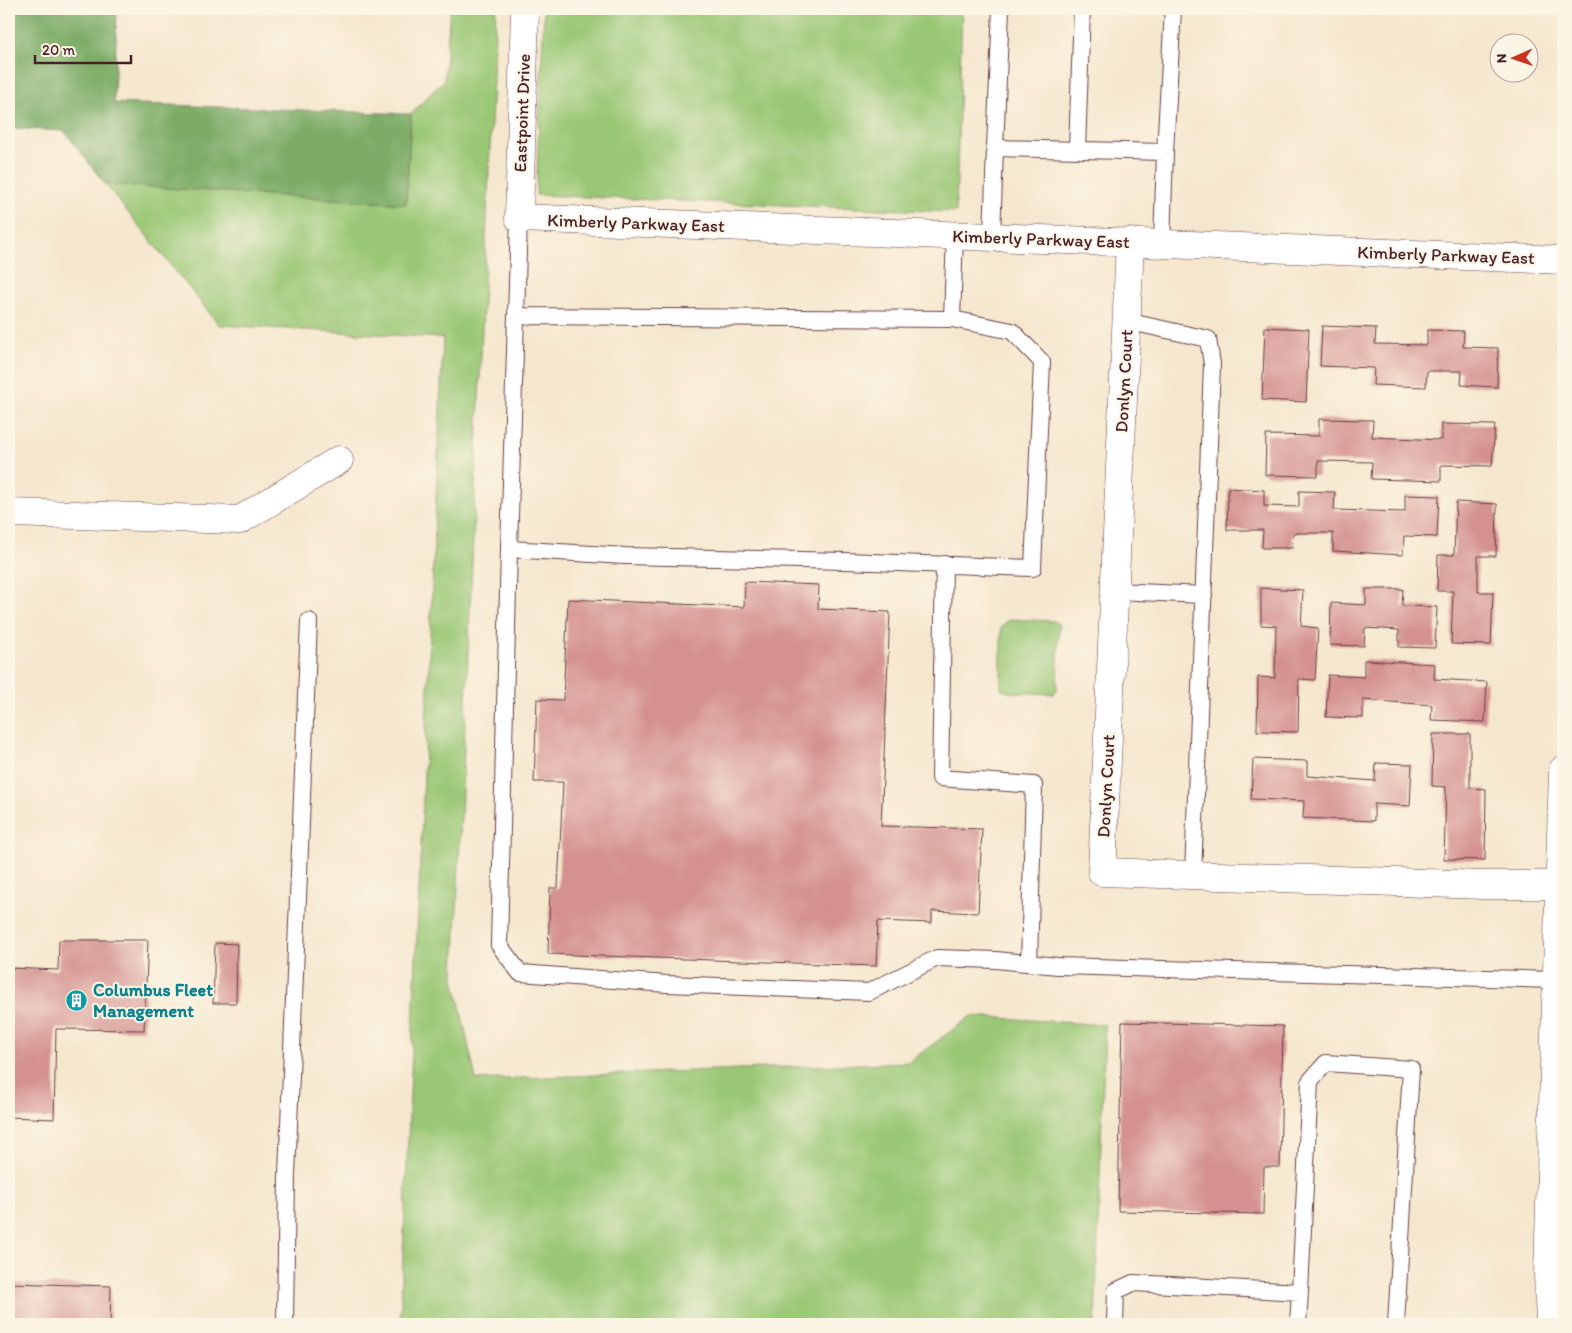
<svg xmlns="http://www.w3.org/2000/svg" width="1572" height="1333" viewBox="0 0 1572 1333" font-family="Itim,sans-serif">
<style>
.green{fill:#9ac774;stroke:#727350}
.forest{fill:#7bac66;stroke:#626648}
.building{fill:#d4918f}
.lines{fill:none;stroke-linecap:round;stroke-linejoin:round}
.lane-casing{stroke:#643d43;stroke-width:18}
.street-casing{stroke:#643d43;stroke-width:29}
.secondary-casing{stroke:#643d43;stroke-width:29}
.lane{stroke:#fff;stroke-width:16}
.street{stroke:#fff;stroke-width:28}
.secondary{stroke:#fff;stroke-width:28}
.labels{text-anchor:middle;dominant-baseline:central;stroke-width:4;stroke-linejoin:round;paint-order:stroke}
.street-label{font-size:18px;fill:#4a1f2b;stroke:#fcf5e5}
.culture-label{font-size:18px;font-weight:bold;fill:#0d838f;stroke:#fcf5e5;text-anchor:start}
</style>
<rect width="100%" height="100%" fill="#fcf5e5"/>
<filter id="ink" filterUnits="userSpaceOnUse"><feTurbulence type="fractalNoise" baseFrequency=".02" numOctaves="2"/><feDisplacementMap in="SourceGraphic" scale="10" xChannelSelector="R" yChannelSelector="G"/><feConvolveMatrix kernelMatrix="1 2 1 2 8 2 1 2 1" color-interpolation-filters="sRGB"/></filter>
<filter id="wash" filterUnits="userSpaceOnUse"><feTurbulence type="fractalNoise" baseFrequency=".0096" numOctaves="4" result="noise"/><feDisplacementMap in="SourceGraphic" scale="20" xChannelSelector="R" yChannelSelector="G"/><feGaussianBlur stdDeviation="1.12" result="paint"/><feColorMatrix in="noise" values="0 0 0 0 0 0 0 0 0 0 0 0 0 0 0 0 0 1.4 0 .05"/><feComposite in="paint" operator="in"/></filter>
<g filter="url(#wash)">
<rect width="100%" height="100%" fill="#f5e7ce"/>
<!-- green -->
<path class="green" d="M450 9H496L454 978 476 1080 909 1062 971 1016 1105 1025 1095 1324H400L443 338 219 325 105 184 406 204 411 114 444 80Z
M544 9H962L956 212 536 195Z
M1010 619 1054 621 1059 625 1057 689 1054 694 1007 692 1001 689V627Z"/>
<!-- forest -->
<path class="forest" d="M9 9H117L114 103 411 114 406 204 105 184 64 131 9 128Z"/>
<g id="blocks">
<!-- building -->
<path class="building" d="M1322 326 1376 328 1375 344 1427 345V330L1464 331 1463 347 1498 348 1497 387 1461 385 1462 371H1427L1426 387 1373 385 1374 368 1320 366Z
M1265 327 1309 329 1306 402 1262 400Z
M1319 419 1373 420 1372 437 1441 440V424L1495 425 1492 466 1441 465V481L1371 479 1372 462 1318 461V476L1265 475 1266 435 1319 436Z
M1228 488 1264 490V506L1299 507V491L1335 492 1334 510 1405 512V495L1439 496 1437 537 1404 536 1403 555 1333 551V533H1293L1292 548H1262L1263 530H1227Z
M1456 502 1497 504 1496 556H1478V592H1493L1491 645 1451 644 1453 591H1437L1438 555H1454Z
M745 582 819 585 818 609 890 612 881 826 982 829 978 913 932 911V923L878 921 876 966 548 954 550 888H558L563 782H534L537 699 563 700 568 599 744 607Z
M1261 588 1303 590 1301 626 1318 628 1315 680 1299 679 1298 732 1257 731 1258 677 1275 678 1276 626 1261 625Z
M1366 589H1403L1402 606 1437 607 1435 648 1399 647V630L1365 628 1364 646 1330 645 1331 603 1366 605Z
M1364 660 1435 664 1434 679 1487 682 1485 722 1431 720 1432 705 1363 700V718L1326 717 1328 675 1364 677Z
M1433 734H1470V788L1486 789 1485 860 1444 859 1446 787 1432 786Z
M1253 759 1307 761V776L1375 781 1376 763 1412 764 1410 806 1374 804V821L1303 818 1304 801 1251 799Z
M59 940H148L144 1030 56 1029 54 1119 9 1117V968L58 970Z
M215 943 237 944 236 1003H213Z
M1122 1022 1283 1026 1280 1167H1264L1263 1214 1118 1211Z
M9 1283 111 1286 110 1324H9Z"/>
</g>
</g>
<g filter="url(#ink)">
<use href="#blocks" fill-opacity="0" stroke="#643d43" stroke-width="1"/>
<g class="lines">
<defs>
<path id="lane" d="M995 148 1001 9
M1077 150 1082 9
M1165 152 1173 9
M992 237 995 148 1165 152 1162 244
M516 316 952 319 1012 331 1042 362 1033 568 845 561 625 556 509 549 519 218
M952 319 955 235
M1126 321 1208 339 1212 364 1193 876
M509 549 499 945 520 973 667 984 869 992 937 958 996 960 1058 966 1556 980
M944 564 940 778 1034 785 1029 963
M1115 591 1204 595
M285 1324 287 1175 309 621
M1115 1324 1116 1291 1133 1283 1300 1292 1310 1081 1326 1063 1411 1069 1396 1324
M1298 1324 1300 1292"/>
<path id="street" d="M525 9 519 218 1563 260
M1130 242 1102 872 1484 885H1559
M9 513 240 520 339 460"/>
<path id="secondary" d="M1550 1324 1548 1273 1563 770"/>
</defs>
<!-- lane casing -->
<use href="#lane" class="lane-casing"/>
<!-- street casing -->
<use href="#street" class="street-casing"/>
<!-- secondary casing -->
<use href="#secondary" class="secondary-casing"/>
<!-- lane -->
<use href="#lane" class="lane"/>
<!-- street -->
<use href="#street" class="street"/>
<!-- secondary -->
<use href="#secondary" class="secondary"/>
</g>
</g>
<!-- icons -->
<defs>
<symbol id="building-disc" viewBox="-11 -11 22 22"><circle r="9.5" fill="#0f9aa8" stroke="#fcf5e5"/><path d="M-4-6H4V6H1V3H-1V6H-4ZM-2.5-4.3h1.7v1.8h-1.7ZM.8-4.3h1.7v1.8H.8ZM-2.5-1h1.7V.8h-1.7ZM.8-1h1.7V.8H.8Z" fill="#fff"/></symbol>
</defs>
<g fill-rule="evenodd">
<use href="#building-disc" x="64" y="988" width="25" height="25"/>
</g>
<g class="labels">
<!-- street labels -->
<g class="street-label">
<text transform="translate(522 113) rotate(-88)">Eastpoint Drive</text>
<text transform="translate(636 223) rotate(2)">Kimberly Parkway East</text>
<text transform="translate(1041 239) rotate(2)">Kimberly Parkway East</text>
<text transform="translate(1446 255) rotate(2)">Kimberly Parkway East</text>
<text transform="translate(1124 381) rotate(-87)">Donlyn Court</text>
<text transform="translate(1106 786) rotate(-87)">Donlyn Court</text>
</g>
<!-- culture labels -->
<g class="culture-label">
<text x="93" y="990">Columbus Fleet<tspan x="93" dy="21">Management</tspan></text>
</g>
</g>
<!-- margin -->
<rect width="1572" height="1333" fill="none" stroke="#fcf5e5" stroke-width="30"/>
<!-- north arrow -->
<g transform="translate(1514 58) rotate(268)"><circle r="24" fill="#fcf5e5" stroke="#b59f9b"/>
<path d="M0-4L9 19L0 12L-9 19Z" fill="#c8321e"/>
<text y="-8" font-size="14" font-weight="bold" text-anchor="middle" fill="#4a1f2b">N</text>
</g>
<!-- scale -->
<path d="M35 55v8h96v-8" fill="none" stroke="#4a1f2b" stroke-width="2.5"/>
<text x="42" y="55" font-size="15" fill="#4a1f2b" stroke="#fcf5e5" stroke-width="4" paint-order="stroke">20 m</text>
</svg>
